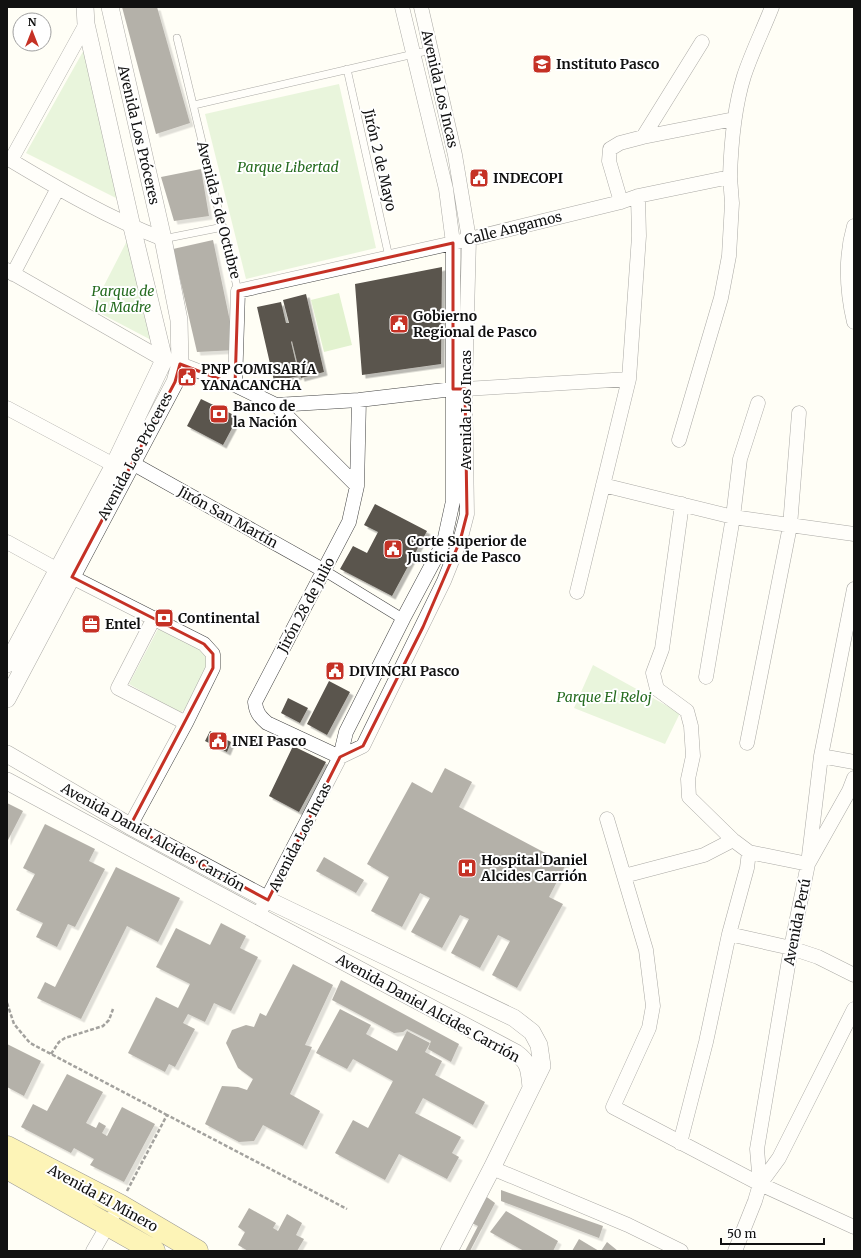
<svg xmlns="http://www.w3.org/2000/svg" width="861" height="1258" viewBox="0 0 861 1258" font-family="Merriweather,serif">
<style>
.green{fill:#cfebbd}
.pitch{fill:#e2f2cf}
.building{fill:#5a544d;filter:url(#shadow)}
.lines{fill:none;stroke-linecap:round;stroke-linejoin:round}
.service-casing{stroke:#444;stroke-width:8}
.pedestrian-casing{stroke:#444;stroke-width:11}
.minor-casing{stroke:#444;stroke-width:15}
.tertiary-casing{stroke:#444;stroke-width:18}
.primary-casing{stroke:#222;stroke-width:23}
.path{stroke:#333;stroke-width:2.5;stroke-dasharray:4 2;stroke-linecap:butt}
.service{stroke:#fff;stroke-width:7}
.pedestrian{stroke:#fff;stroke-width:10}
.minor{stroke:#fff;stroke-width:14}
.tertiary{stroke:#fff;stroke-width:17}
.primary{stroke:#fae86a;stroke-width:22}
.marked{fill:none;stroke:#c53125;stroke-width:3;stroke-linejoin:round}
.labels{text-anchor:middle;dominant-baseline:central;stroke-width:4;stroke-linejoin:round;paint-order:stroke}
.poi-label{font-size:14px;font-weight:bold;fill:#111;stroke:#fff;text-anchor:start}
.street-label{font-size:14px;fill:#111;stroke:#fff}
.park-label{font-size:14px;font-style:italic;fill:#256b1f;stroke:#fff}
</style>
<defs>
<filter id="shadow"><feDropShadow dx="3.5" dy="3.5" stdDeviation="0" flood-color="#0004"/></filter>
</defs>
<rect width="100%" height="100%" fill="#fffef5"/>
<!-- green -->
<path class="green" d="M85 48 124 202 26 153Z
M339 84 376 248 246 279 205 114Z
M131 233 157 343 92 309Z
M159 627 209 654V664L192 704 180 713 129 684Z
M593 665 680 713 665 744 574 708Z"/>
<!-- pitch -->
<path class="pitch" d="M339 293 352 345 324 352 311 300Z"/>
<!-- building -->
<path class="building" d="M122 7H157L190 123 156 134Z
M201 169 209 216 174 221 161 177Z
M213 240 236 350 197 352 173 249Z
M442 267 441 364 362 375 355 284Z
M306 294 324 372 301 378 292 341 291 342 299 376 274 381 257 307 281 302 286 323H289L283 300Z
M201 399 238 417 223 445 187 426Z
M375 504 427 531 392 596 340 569 353 546 367 553 378 532 364 525Z
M329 681 350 692 327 735 307 724Z
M288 698 308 708 300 723 281 713Z
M210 731 231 742 227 752 205 741Z
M293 746 326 762 299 812 269 796Z
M445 768 472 782 459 807 566 864 549 897 563 904 517 988 492 975 510 941 498 935 480 968 451 953 469 919 460 915 442 948 411 932 430 898 420 893 402 927 371 911 389 877 367 864 412 782 432 793Z
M7 803 23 811 7 842Z
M45 824 95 849 89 861 105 869 75 927 68 924 57 947 36 937 43 923 16 910 35 874 23 868Z
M324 857 364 880 356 893 316 871Z
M116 867 180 898 158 942 127 926 81 1019 37 998 45 982 55 987Z
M221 923 246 936 240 948 258 957 231 1011 214 1003 205 1022 188 1014 183 1023 195 1029 175 1067 169 1064 165 1072 128 1053 156 997 178 1008 190 984 156 967 176 928 210 945Z
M293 964 333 985 305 1045 312 1047 290 1094 320 1111 303 1146 263 1125 254 1141 239 1142 205 1124 222 1086 238 1087 247 1090 253 1079 238 1068 226 1043 232 1030 246 1025 254 1027 260 1013 266 1016Z
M341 980 459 1044 451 1062 428 1049 431 1041 407 1029 403 1032 394 1033 332 1000Z
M340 1009 371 1025 366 1034 397 1051 407 1031 430 1043 425 1052 442 1061 435 1075 485 1102 473 1125 423 1098 415 1113 461 1137 452 1153 459 1157 447 1179 399 1154 385 1180 335 1153 353 1120 368 1128 393 1081 353 1059 347 1069 316 1053Z
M7 1044 41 1061 24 1096 7 1087Z
M67 1074 103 1092 86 1123 96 1128 99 1122 106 1126 102 1133 107 1136 122 1107 155 1124 124 1182 90 1165 94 1159 74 1148 71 1153 21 1127 33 1104 47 1111Z
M501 1190 603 1226 599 1238 501 1201Z
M484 1195 495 1203 470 1251H465L478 1226 470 1222Z
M249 1208 276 1223 273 1228 278 1231 287 1214 302 1223 296 1235 304 1239 297 1251H248L238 1245 245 1232 238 1227Z
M506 1211 558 1241 553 1251H524L490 1232Z
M579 1239 599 1251H572Z
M607 1242 618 1251H601Z"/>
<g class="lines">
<defs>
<path id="service" d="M177 38 238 291
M347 69 389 257
M194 105 431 50
M163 239 223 227"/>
<path id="pedestrian" d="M323 570 403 619"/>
<path id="minor" d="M643 137 702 42
M7 158C57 188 108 218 163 239
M11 160 86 24
M621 202 609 161 610 149 620 143 643 137 734 119
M854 226C845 257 847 292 854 322
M7 270 164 360
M13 274 58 188
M180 364 235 385 276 405 357 486
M235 385 238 291 453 243 621 202 638 196 730 177C731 143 734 108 744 76 752 52 763 30 772 7
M276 405 359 400 453 389H465L629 379
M7 408 114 465
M679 440 721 298 729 256 732 203 730 177
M132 463 323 570
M603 485 733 517 854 534
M682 504 662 649 653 673 657 689 687 711 691 726 693 756 688 779 689 797 733 840 749 852 808 864 849 791 854 778
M7 542 58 570 204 644 213 654V668L186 723 130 826
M577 592 629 379 639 236 638 196
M154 618 118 688 186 723
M706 677 733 517 740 459 758 403
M747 743 790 526 799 413
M821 756 854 762
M340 757 363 746 444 581 460 541 467 514 465 389 469 239 455 155 421 7
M340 757 267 723C259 716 256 712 255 702L349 522 357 486 359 400
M607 819 646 950 653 1006 649 1028 613 1107 760 1184 854 1227
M624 876 704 855 733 840
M258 916 340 757 346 732 403 619 444 542 453 501V243L446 189 402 7
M729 934 791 948 818 957 854 975
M680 1143 706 1042 729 934 747 868 749 852
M492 1168 628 1225 681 1251
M760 1184 779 1158 854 1009
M93 1251 112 1218
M735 1251 755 1201 760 1184 757 1149 791 948 808 864 821 756 854 589"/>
<path id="tertiary" d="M7 664 114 465 164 360 132 227 86 24 85 7
M7 699 175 382 180 364 179 320 163 239 110 7
M7 754 130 826 268 900 514 1018 532 1032 539 1045 542 1066 492 1168 449 1251
M7 781 275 925 516 1053C530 1063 529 1070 531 1087"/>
<path id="primary" d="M7 1147 119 1205 197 1251
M7 1168 154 1251"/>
</defs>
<!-- service casing -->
<use href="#service" class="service-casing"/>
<!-- pedestrian casing -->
<use href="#pedestrian" class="pedestrian-casing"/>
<!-- minor casing -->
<use href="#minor" class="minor-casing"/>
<!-- tertiary casing -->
<use href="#tertiary" class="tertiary-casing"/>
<!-- primary casing -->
<use href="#primary" class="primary-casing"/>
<!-- path -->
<path class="path" d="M7 1003 14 1024 30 1043 167 1115
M51 1054 59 1042 65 1038 103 1026 109 1020 113 1009
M127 1191 167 1115 347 1209"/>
<!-- service -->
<use href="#service" class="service"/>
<!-- pedestrian -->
<use href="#pedestrian" class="pedestrian"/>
<!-- minor -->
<use href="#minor" class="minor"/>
<!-- tertiary -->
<use href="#tertiary" class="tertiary"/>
<!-- primary -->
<use href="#primary" class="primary"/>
</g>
<!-- marked area -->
<path d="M0 0H861V1258H0ZM453 243V389H465L467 514 460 541 423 627 363 746 340 757 268 900 130 826 213 668V654L204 644 72 577 175 382 180 364 235 385 238 291Z" fill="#fffef5" fill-opacity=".55" fill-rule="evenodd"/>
<path class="marked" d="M453 243V389H465L467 514 460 541 423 627 363 746 340 757 268 900 130 826 213 668V654L204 644 72 577 175 382 180 364 235 385 238 291Z"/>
<!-- icons -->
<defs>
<symbol id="university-square" viewBox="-11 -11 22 22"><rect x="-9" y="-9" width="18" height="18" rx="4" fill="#c53125" stroke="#fff"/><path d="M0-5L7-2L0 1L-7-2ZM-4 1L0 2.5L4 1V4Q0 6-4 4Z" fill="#fff"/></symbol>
<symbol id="civic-square" viewBox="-11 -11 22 22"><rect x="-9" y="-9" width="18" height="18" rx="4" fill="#c53125" stroke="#fff"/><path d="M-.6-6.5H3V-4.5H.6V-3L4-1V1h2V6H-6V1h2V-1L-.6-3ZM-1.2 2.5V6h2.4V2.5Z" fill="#fff"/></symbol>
<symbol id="bank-square" viewBox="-11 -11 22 22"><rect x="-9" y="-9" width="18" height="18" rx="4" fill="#c53125" stroke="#fff"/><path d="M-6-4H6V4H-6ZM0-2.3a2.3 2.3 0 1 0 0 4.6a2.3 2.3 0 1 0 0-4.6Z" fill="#fff"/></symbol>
<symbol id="office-square" viewBox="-11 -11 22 22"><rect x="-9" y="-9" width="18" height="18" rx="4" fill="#c53125" stroke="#fff"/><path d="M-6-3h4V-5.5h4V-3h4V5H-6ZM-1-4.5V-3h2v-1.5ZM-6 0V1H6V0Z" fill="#fff"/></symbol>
<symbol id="hospital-square" viewBox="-11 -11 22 22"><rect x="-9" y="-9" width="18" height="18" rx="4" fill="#c53125" stroke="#fff"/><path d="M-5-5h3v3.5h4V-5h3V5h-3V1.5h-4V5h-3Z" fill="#fff"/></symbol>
</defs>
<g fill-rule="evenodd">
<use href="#university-square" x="531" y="53" width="22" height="22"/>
<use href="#civic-square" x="468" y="167" width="22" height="22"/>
<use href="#civic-square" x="388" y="313" width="22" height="22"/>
<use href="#civic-square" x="176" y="366" width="22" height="22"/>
<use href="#bank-square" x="208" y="403" width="22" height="22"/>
<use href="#civic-square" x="382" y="538" width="22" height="22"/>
<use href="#bank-square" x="153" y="607" width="22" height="22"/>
<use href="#office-square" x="80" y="613" width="22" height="22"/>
<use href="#civic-square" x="324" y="660" width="22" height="22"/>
<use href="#civic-square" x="207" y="730" width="22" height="22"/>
<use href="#hospital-square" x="456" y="857" width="22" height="22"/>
</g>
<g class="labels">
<!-- poi labels -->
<g class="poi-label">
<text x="556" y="64">Instituto Pasco</text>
<text x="493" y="178">INDECOPI</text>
<text x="413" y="316">Gobierno<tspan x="413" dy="16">Regional de Pasco</tspan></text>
<text x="201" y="369">PNP COMISARÍA<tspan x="201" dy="16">YANACANCHA</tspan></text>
<text x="233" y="406">Banco de<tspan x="233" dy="16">la Nación</tspan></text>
<text x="407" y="541">Corte Superior de<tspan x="407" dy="16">Justicia de Pasco</tspan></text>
<text x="178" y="618">Continental</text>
<text x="105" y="624">Entel</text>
<text x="349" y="671">DIVINCRI Pasco</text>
<text x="232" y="741">INEI Pasco</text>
<text x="481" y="860">Hospital Daniel<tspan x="481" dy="16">Alcides Carrión</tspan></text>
</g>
<!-- street labels -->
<g class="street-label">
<text transform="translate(440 89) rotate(77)">Avenida Los Incas</text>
<text transform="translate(139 135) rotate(77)">Avenida Los Próceres</text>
<text transform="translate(380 160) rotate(77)">Jirón 2 de Mayo</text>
<text transform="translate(219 210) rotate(76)">Avenida 5 de Octubre</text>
<text transform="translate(513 228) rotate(-14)">Calle Angamos</text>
<text transform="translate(466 410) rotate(-90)">Avenida Los Incas</text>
<text transform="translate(135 456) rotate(-62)">Avenida Los Próceres</text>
<text transform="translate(228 517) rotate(29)">Jirón San Martín</text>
<text transform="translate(306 605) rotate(-62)">Jirón 28 de Julio</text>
<text transform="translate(153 837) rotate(29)">Avenida Daniel Alcides Carrión</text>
<text transform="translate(300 837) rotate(-63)">Avenida Los Incas</text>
<text transform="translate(797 922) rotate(-79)">Avenida Perú</text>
<text transform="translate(428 1008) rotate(29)">Avenida Daniel Alcides Carrión</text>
<text transform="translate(103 1198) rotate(29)">Avenida El Minero</text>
</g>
<!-- park labels -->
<g class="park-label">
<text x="288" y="167">Parque Libertad</text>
<text x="123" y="291">Parque de<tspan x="123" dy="16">la Madre</tspan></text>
<text x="604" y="697">Parque El Reloj</text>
</g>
</g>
<!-- border -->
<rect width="861" height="1258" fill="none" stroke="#111111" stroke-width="16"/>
<!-- north arrow -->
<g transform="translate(32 32)"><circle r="19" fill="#ffffff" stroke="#a0a0a0"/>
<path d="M0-3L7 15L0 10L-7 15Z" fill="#c53125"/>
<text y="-6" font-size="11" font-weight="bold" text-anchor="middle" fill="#111111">N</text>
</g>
<!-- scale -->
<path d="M721 1238v6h103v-6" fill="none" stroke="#111111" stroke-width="2"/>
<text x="727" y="1238" font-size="12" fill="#111111" stroke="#ffffff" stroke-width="3" paint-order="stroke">50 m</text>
</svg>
